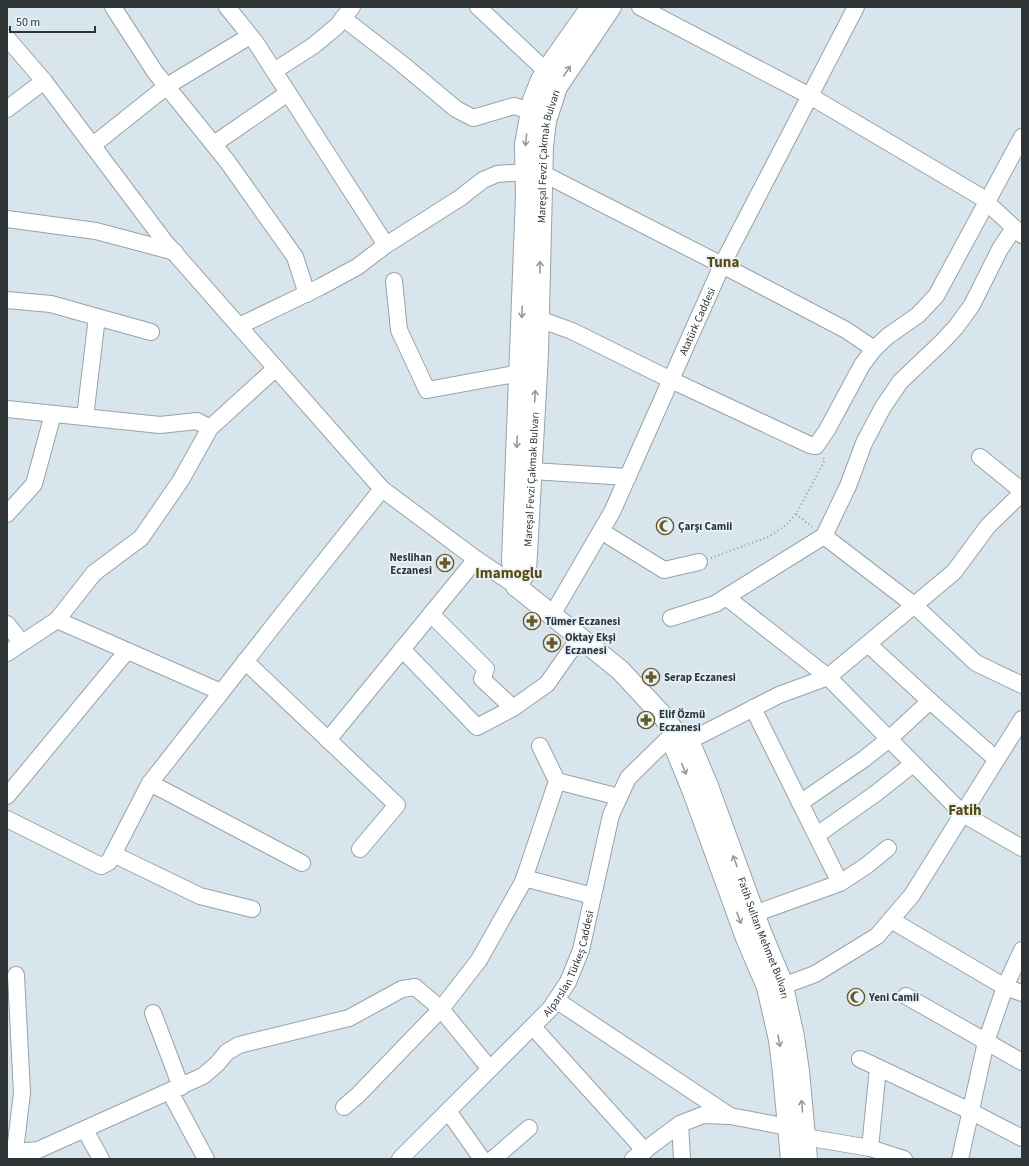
<svg xmlns="http://www.w3.org/2000/svg" width="1029" height="1166" viewBox="0 0 1029 1166" font-family="'Source Sans 3',sans-serif">
<style>
.lines{fill:none;stroke-linecap:round;stroke-linejoin:round}
.minor-casing{stroke:#97a3aa;stroke-width:18}
.major-casing{stroke:#97a3aa;stroke-width:22}
.path{stroke:#939ca2;stroke-width:2;stroke-dasharray:1 3;stroke-linecap:butt}
.minor{stroke:#fff;stroke-width:16}
.major{stroke:#fff;stroke-width:20}
.oneway{stroke:#979a9b}
.labels{text-anchor:middle;dominant-baseline:central;stroke-width:3.5;stroke-linejoin:round;paint-order:stroke}
.street-label{font-size:11px;fill:#2f3437;stroke:#e6f2fa}
.poi-label{font-size:11px;font-weight:bold;fill:#2f3437;stroke:#e6f2fa;text-anchor:start}
.district-label{font-size:15px;font-weight:bold;fill:#5d4a0a;stroke:#e6f2fa}
</style>
<rect width="100%" height="100%" fill="#d9e5ed"/>
<g class="lines">
<defs>
<g id="minor">
<path d="M113 7 155 72 227 161 295 257 307 294"/>
<path d="M227 7 256 43 386 245"/>
<path d="M478 7 546 71"/>
<path d="M640 7 810 96 981 197 1022 235"/>
<path d="M343 18 401 63 456 109 473 118 514 106 531 111"/>
<path d="M7 38 44 81 165 242 382 489 476 559 516 586"/>
<path d="M274 71 313 46 337 26 352 7"/>
<path d="M7 109 44 81"/>
<path d="M214 144 288 93"/>
<path d="M93 145 167 86 250 36"/>
<path d="M542 173 722 265 846 330 874 349"/>
<path d="M7 219 96 231 175 252"/>
<path d="M394 281 399 330 427 390 520 373"/>
<path d="M7 300 51 304 97 317 85 417"/>
<path d="M97 317 151 332"/>
<path d="M539 319 572 331 671 380 810 445 816 446 827 430 862 365 874 349 888 336 918 315 936 296 1022 137"/>
<path d="M239 326 320 287 357 267 386 245 460 198 483 180 497 174 526 172"/>
<path d="M7 409 160 425 197 421 210 428"/>
<path d="M980 457 1022 491"/>
<path d="M532 471 628 477"/>
<path d="M7 514 34 484 53 414"/>
<path d="M601 531 664 570 699 562"/>
<path d="M824 536 914 605 976 663 1022 685"/>
<path d="M726 597 828 677 963 814 1022 848"/>
<path d="M431 614 486 669 482 679 513 708"/>
<path id="s1" d="M552 615 612 512 722 265 856 7"/>
<path d="M671 618 715 604 824 536 848 486 864 443 883 407 900 382 942 342 956 327 972 305 1000 249 1014 228"/>
<path d="M57 620 221 692"/>
<path d="M7 624 22 643"/>
<path d="M868 644 930 701 996 759"/>
<path d="M402 649 477 727 513 708 547 684 580 637"/>
<path d="M7 653 57 620 94 573 141 538 181 480 210 428 276 368"/>
<path d="M245 661 397 805 360 849"/>
<path d="M753 708 840 883 754 914"/>
<path d="M328 740 476 559"/>
<path d="M689 741 779 695 828 677 954 572 988 526 1022 493"/>
<path d="M557 781 619 797"/>
<path d="M150 783 302 863"/>
<path d="M7 796 127 651"/>
<path d="M800 803 864 759 889 739 930 701"/>
<path d="M7 819 101 866 109 862 150 783 281 616 382 489"/>
<path d="M817 835 875 794 913 764"/>
<path d="M113 854 200 896 252 909"/>
<path d="M524 878 593 896"/>
<path d="M840 883 866 866 888 848"/>
<path d="M891 920 1005 987 1022 993"/>
<path d="M772 990 815 974 877 936 912 895 1022 719"/>
<path d="M906 996 1022 1062"/>
<path d="M556 1000 730 1116"/>
<path d="M153 1013 181 1087"/>
<path d="M533 1027 645 1151"/>
<path d="M860 1059 970 1111 1022 1138"/>
<path d="M170 1092 206 1159"/>
<path d="M344 1107 358 1095 441 1009 479 960 523 882 557 781 540 746"/>
<path d="M448 1111 482 1159"/>
<path d="M680 1124 682 1159"/>
<path d="M85 1130 101 1159"/>
<path d="M805 1137 870 1148 904 1159"/>
<path d="M870 1148 878 1068"/>
<path d="M7 1150 16 1152 38 1150 203 1076 217 1064 227 1052 239 1045 349 1018 402 989 415 987 441 1009 490 1069"/>
<path d="M14 1159 22 1093 16 975"/>
<path id="s2" d="M400 1159 550 1009 568 982 581 950 611 815 628 778 675 732"/>
<path d="M493 1159 529 1128"/>
<path d="M633 1159 680 1124 703 1115 730 1116 788 1127"/>
<path d="M960 1159 986 1042 1005 987 1022 950"/>
</g>
<g id="major">
<path id="s3" d="M516 586 620 670 662 715 675 732 689 741 708 786 761 932 782 982 794 1037 799 1071 807 1159"/>
<path id="s4" d="M516 586 526 572 538 353 543 146 546 121 557 87 611 7"/>
<path d="M516 586 512 561 526 195 525 144 533 100 541 80 551 64 591 7"/>
<path d="M675 732V748L693 792 746 938 767 987 779 1040 783 1073 791 1159"/>
</g>
</defs>
<!-- minor casing -->
<use href="#minor" class="minor-casing"/>
<!-- major casing -->
<use href="#major" class="major-casing"/>
<!-- path -->
<path class="path" d="M796 514 812 527
M711 558 768 537 786 525 796 514 825 460 823 458"/>
<!-- minor -->
<use href="#minor" class="minor"/>
<!-- major -->
<use href="#major" class="major"/>
</g>
<!-- one-way arrows -->
<defs><path id="oneway-shaft" d="M-6 0H5M1.5-3L5.5 0L1.5 3" fill="none" stroke-width="1.6" stroke-linecap="round" stroke-linejoin="round"/></defs>
<g class="oneway">
<use href="#oneway-shaft" transform="translate(567 71) rotate(-56)"/>
<use href="#oneway-shaft" transform="translate(526 140) rotate(96)"/>
<use href="#oneway-shaft" transform="translate(540 267) rotate(-89)"/>
<use href="#oneway-shaft" transform="translate(522 312) rotate(92)"/>
<use href="#oneway-shaft" transform="translate(535 396) rotate(-87)"/>
<use href="#oneway-shaft" transform="translate(517 442) rotate(92)"/>
<use href="#oneway-shaft" transform="translate(684 769) rotate(67)"/>
<use href="#oneway-shaft" transform="translate(735 861) rotate(-110)"/>
<use href="#oneway-shaft" transform="translate(739 918) rotate(70)"/>
<use href="#oneway-shaft" transform="translate(779 1041) rotate(80)"/>
<use href="#oneway-shaft" transform="translate(802 1106) rotate(-95)"/>
</g>
<!-- icons -->
<defs>
<symbol id="mosque-ring" viewBox="-11 -11 22 22"><circle r="9.5" fill="#e6f2fa" stroke="#6a5927" stroke-width="1.5"/><path d="M3.5-4.9A6 6 0 1 0 3.5 4.9A5 5 0 1 1 3.5-4.9Z" fill="#6a5927"/></symbol>
<symbol id="pharmacy-ring" viewBox="-11 -11 22 22"><circle r="9.5" fill="#e6f2fa" stroke="#6a5927" stroke-width="1.5"/><path d="M-2-6h4v4h4v4h-4v4h-4v-4h-4v-4h4Z" fill="#6a5927"/></symbol>
</defs>
<g fill-rule="evenodd">
<use href="#mosque-ring" x="655" y="516" width="20" height="20"/>
<use href="#pharmacy-ring" x="435" y="553" width="20" height="20"/>
<use href="#pharmacy-ring" x="522" y="611" width="20" height="20"/>
<use href="#pharmacy-ring" x="542" y="633" width="20" height="20"/>
<use href="#pharmacy-ring" x="641" y="667" width="20" height="20"/>
<use href="#pharmacy-ring" x="636" y="710" width="20" height="20"/>
<use href="#mosque-ring" x="846" y="987" width="20" height="20"/>
</g>
<g class="labels">
<!-- street labels -->
<g class="street-label">
<text stroke="none"><textPath href="#s4" startOffset="434">Mareşal Fevzi Çakmak Bulvarı</textPath></text>
<text stroke="none"><textPath href="#s1" startOffset="328">Atatürk Caddesi</textPath></text>
<text stroke="none"><textPath href="#s4" startOffset="110">Mareşal Fevzi Çakmak Bulvarı</textPath></text>
<text stroke="none"><textPath href="#s3" startOffset="444">Fatih Sultan Mehmet Bulvarı</textPath></text>
<text stroke="none"><textPath href="#s2" startOffset="262">Alparslan Türkeş Caddesi</textPath></text>
</g>
<!-- poi labels -->
<g class="poi-label">
<text x="678" y="526">Çarşı Camii</text>
<text x="432" y="557" text-anchor="end">Neslihan<tspan x="432" dy="13">Eczanesi</tspan></text>
<text x="545" y="621">Tümer Eczanesi</text>
<text x="565" y="637">Oktay Ekşi<tspan x="565" dy="13">Eczanesi</tspan></text>
<text x="664" y="677">Serap Eczanesi</text>
<text x="659" y="714">Elif Özmü<tspan x="659" dy="13">Eczanesi</tspan></text>
<text x="869" y="997">Yeni Camii</text>
</g>
<!-- district labels -->
<g class="district-label">
<text x="723" y="262">Tuna</text>
<text x="509" y="573">Imamoglu</text>
<text x="965" y="810">Fatih</text>
</g>
</g>
<!-- border -->
<rect width="1029" height="1166" fill="none" stroke="#2f3437" stroke-width="16"/>
<!-- scale -->
<path d="M10 26v6h85v-6" fill="none" stroke="#2f3437" stroke-width="2"/>
<text x="16" y="26" font-size="12" fill="#2f3437" stroke="#e6f2fa" stroke-width="3" paint-order="stroke">50 m</text>
</svg>
